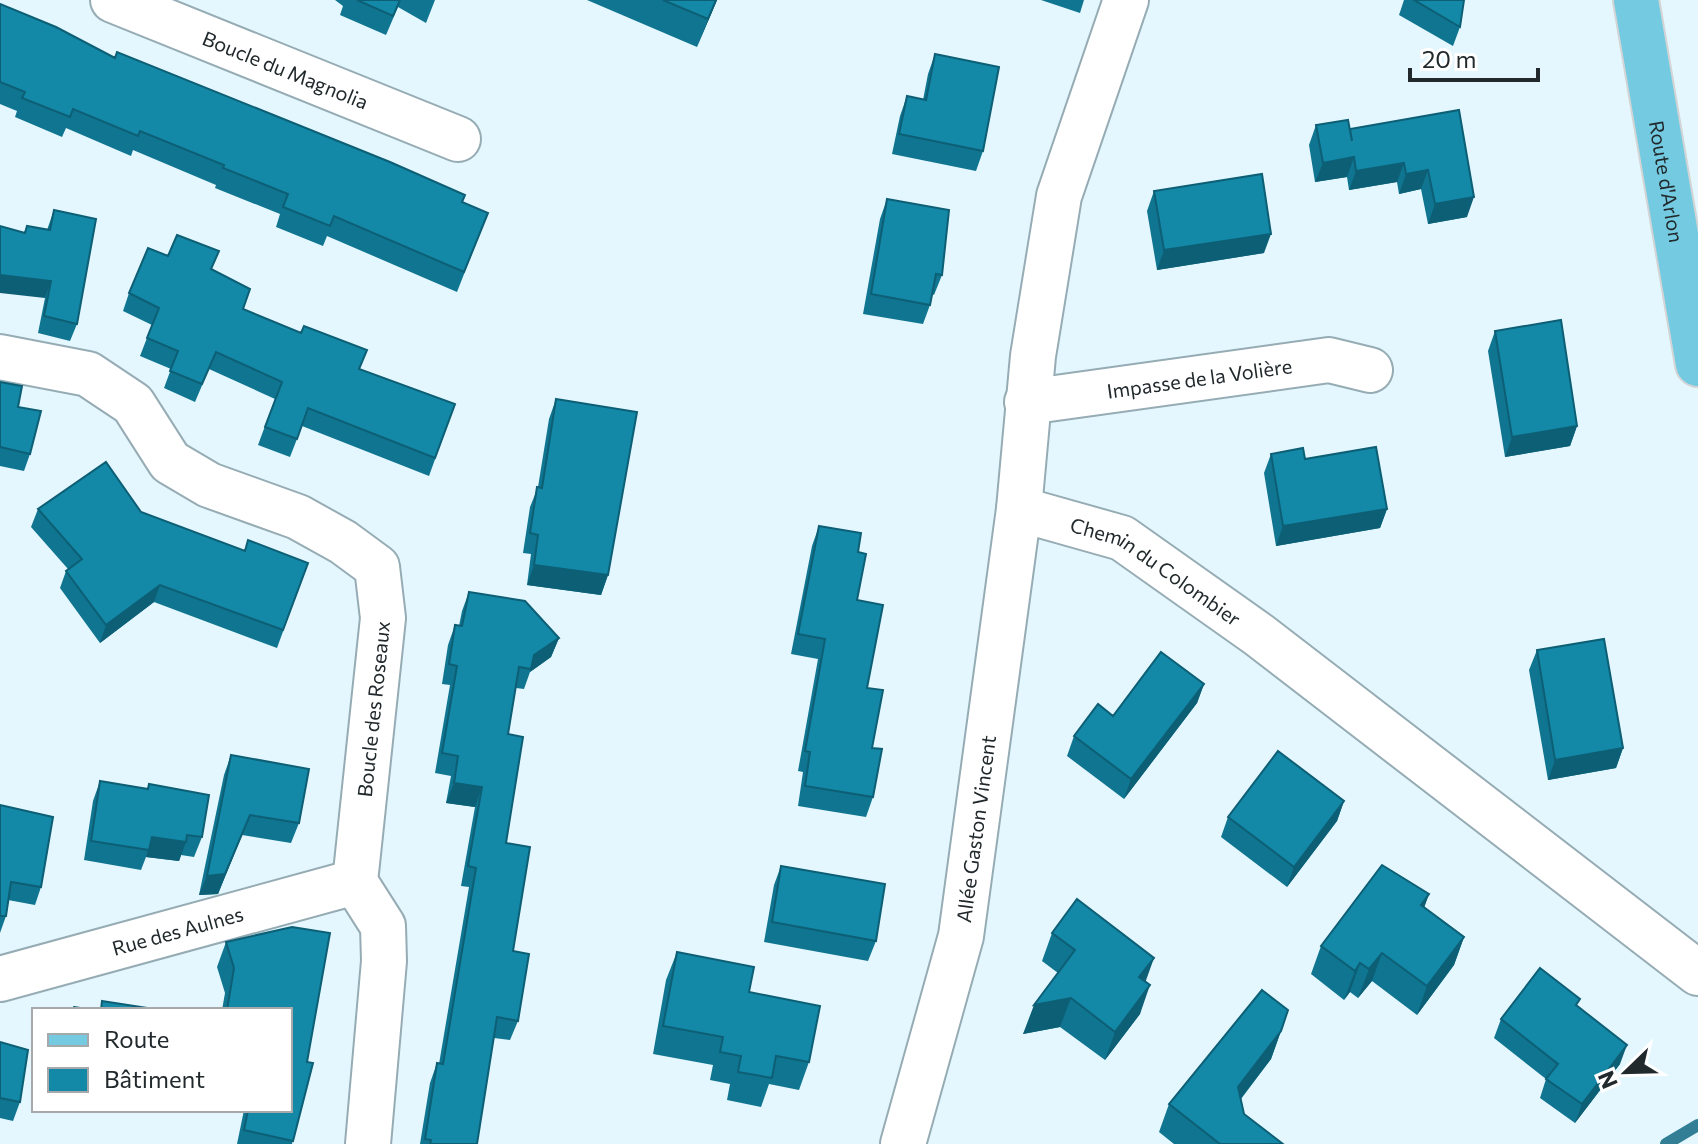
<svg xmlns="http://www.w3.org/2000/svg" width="1698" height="1144" viewBox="0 0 1698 1144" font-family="Commissioner,sans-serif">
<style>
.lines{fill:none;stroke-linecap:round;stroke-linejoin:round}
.stream{stroke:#327e95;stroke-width:12}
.minor-casing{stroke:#96acb4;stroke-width:48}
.primary-casing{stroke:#d3d4d5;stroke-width:48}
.minor{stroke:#fff;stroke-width:44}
.primary{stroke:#74cbe1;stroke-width:44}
.wall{fill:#107590}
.shaded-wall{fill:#0d5f75}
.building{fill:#1388a7;stroke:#0d5f75;stroke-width:2}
.labels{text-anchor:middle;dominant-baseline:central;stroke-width:8;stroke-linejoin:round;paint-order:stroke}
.street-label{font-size:20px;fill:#21292c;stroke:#fff}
</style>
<rect width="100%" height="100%" fill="#e5f7fe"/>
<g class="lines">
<!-- stream -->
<path class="stream" d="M1666 1144 1698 1125"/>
<defs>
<g id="minor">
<path id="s1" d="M113 0 458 139"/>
<path d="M0 357 88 374 133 404 170 462 209 485 298 517 343 542 377 567 383 618 355 882 383 926 384 961 368 1144"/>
<path id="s2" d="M1027 402 1329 360 1370 370"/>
<path id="s3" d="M1019 509 1122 538 1259 635 1698 973"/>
<path id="s4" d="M0 979 355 882"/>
<path id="s5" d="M903 1144 961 936 1019 509 1033 356 1059 196 1126 0"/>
</g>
<g id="primary">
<path id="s6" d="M1636 0 1698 364"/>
</g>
</defs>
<!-- minor casing -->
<use href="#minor" class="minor-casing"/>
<!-- primary casing -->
<use href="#primary" class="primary-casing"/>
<!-- minor -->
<use href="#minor" class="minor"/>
<!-- primary -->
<use href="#primary" class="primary"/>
</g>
<!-- wall -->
<path class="wall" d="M335 0H435L426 23 398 7 386 35 340 15 343 6Z
M587 0H717L697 47Z
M1041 0H1084L1080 13Z
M1404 0H1464L1460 27 1453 46 1399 15Z
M0 4 115 58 488 213 457 292 327 236 323 246 276 227 280 214 215 188 216 185 133 150 131 156 66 128 62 137 15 117 17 111 0 104Z
M935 54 983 151 976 171 892 154 900 116 907 96 923 100 928 74Z
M1459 110 1467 217 1428 224 1421 189 1399 194 1397 182 1349 190 1347 177 1315 182 1309 145 1316 125 1350 130Z
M1154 191 1264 253 1157 270 1147 211Z
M887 199 942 275 934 295 932 294 930 305 923 324 863 314 880 219Z
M54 210 77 324 70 341 38 333 45 298 24 233 27 226 47 230Z
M168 256 212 270 243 309 360 369 455 404 429 476 302 426 290 457 258 445 275 399 209 369 195 402 164 388 171 369 140 356 152 325 123 311 129 293Z
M1495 331 1577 426 1570 446 1505 457 1488 351Z
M0 382 18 407 30 454 24 471 0 466Z
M556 399 608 575 601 595 527 585 531 554 523 553 530 507 538 487 549 419Z
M1271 454 1387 509 1380 528 1276 546 1264 473Z
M38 509 141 512 245 551 308 563 277 648 154 602 100 643 60 588 66 571 68 569 31 527Z
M819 526 858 552 857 600 872 748 873 797 866 817 798 806 803 772 798 771 818 659 791 654 812 546Z
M469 592 559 638 551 657 530 672 524 689 516 688 508 734 506 843 518 1021 510 1040 494 1038 477 1144H420L430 1083 437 1063 439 1064 469 887 461 886 475 807 446 803 451 776 435 773 450 685 442 684 448 645 455 625 459 626 462 611Z
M1537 650 1623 748 1616 768 1548 780 1529 670Z
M1204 684 1197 703 1124 799 1067 756 1074 736 1113 716Z
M231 755 299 823 291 843 242 835 218 894 199 895 224 775Z
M100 781 147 789 149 784 202 837 194 857 181 855 179 861 146 857 141 870 84 860 93 801Z
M1344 801 1337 821 1287 887 1221 837 1228 817Z
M0 805 41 887 35 905 8 900 6 916 0 933Z
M781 866 876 941 868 961 764 942 774 885Z
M1429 894 1424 907 1464 937 1454 965 1417 1015 1372 981 1358 998 1350 992 1344 1000 1311 974 1321 946Z
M292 927 330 933 307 1062 313 1063 292 1144H237L244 1110H290V1010H222L225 993 217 967 226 942Z
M1052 933 1145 982 1140 1014 1105 1060 1060 1027 1023 1034 1058 973 1042 961Z
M677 952 749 992 809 1062 799 1090 769 1084 761 1107 727 1100 730 1084 710 1080 713 1065 653 1054 666 980Z
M1577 1006 1620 1064 1575 1123 1540 1098 1546 1079 1494 1038 1501 1019Z
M1281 1031 1271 1059 1241 1099 1244 1114 1283 1144H1174L1159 1132 1169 1104Z
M0 1042 20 1102 13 1121 0 1118Z
M83 1110H103L102 1113Z"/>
<!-- shaded-wall -->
<path class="shaded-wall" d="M716 0H717L697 47 708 19Z
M1354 157 1347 177 1315 182 1323 163Z
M1404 163 1397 182 1349 190 1356 171Z
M1428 170 1421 189 1399 194 1406 174Z
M1474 197 1467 217 1428 224 1435 204Z
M1271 234 1264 253 1157 270 1164 250Z
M0 275 51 281 45 298 0 293Z
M1577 426 1570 446 1505 457 1512 437Z
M1387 509 1380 528 1276 546 1283 526Z
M534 565 608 575 601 595 527 585Z
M160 585 154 602 100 643 106 625Z
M559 638 551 657 530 672 534 655Z
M1204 684 1197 703 1124 799 1131 779Z
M1623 748 1616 768 1548 780 1555 760Z
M454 783 482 787 475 807 446 803Z
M1344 801 1337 821 1287 887 1294 867Z
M250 815 218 894 199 895 207 876Z
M152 837 186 842 179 861 146 857Z
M1429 894 1419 922 1421 905Z
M1464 937 1454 965 1417 1015 1427 986Z
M1382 953 1372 981 1358 998 1369 969Z
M1154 958 1144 986 1139 977Z
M1360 963 1350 992 1344 1000 1355 971Z
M1150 985 1140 1014 1105 1060 1115 1032Z
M1071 998 1060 1027 1023 1034 1034 1005Z
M1281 1031 1271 1059 1228 1115 1238 1087Z
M1627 1045 1620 1064 1575 1123 1582 1104Z"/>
<!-- building -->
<path class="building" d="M357 0H400L393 16Z
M663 0H716L708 19Z
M1414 0H1464L1460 27Z
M0 4 56 27 115 58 117 52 390 162 465 195 462 202 488 213 464 272 334 216 330 226 283 207 288 194 223 168 224 165 140 131 138 136 73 109 70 117 22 98 25 92 0 82Z
M935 54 999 67 983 151 899 134 907 96 926 100Z
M1459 110 1474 197 1435 204 1428 170 1406 174 1404 163 1356 171 1354 157 1323 163 1316 125 1348 120 1352 141 1350 129Z
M1262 174 1271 234 1164 250 1154 191Z
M887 199 949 210 942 275 936 274 930 305 871 294Z
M54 210 96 219 77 324 44 316 51 281 0 275V226L25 233 27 226 50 230Z
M177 235 219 251 211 269 250 289 243 309 301 333 304 326 367 350 359 369 455 404 435 458 308 408 297 439 265 427 282 382 216 352 202 384 170 371 178 351 147 338 159 308 129 293 148 248 168 256Z
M1561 320 1577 426 1512 437 1495 331Z
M0 382 22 386 18 407 41 411 30 454 0 447Z
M556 399 637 412 608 575 534 565 538 535 530 533 537 487 542 488Z
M1376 447 1387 509 1283 526 1271 454 1303 448 1305 459Z
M106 462 141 512 245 551 248 540 308 563 283 630 160 585 106 625 66 571 82 559 38 509Z
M819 526 861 533 858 552 866 554 857 600 883 605 867 688 883 690 872 748 882 749 873 797 805 786 810 752 805 751 825 639 798 634Z
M469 592 525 601 559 638 534 655 531 669 519 667 508 734 523 737 506 843 530 847 513 951 529 954 518 1021 497 1017 477 1144H430L431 1140 425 1139 437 1063 443 1064 476 868 468 866 482 787 454 783 458 756 442 753 457 666 449 664 455 625 462 626Z
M1604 639 1623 748 1555 760 1537 650Z
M1161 652 1204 684 1131 779 1074 736 1098 704 1113 716Z
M1278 751 1344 801 1294 867 1228 817Z
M231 755 309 769 299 823 250 815 225 874 207 876Z
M100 781 148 789 149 784 209 795 202 837 187 835 186 842 152 837 149 850 91 841Z
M0 805 53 817 41 887 11 882 6 916H0Z
M1382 865 1429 894 1421 905 1464 937 1427 986 1382 953 1369 969 1360 963 1355 971 1321 946Z
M781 866 885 884 876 941 772 922Z
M1077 899 1154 958 1139 977 1150 985 1115 1032 1071 998 1034 1005 1075 950 1052 933Z
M292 927 330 933 307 1062 313 1063 293 1141 244 1130 248 1110H290V1010H227L234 968 226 942Z
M677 952 754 967 749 992 820 1006 809 1062 776 1056 772 1078 738 1072 741 1056 720 1052 723 1037 663 1026Z
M1540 968 1580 999 1576 1005 1627 1045 1582 1104 1546 1079 1558 1064 1501 1019Z
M1262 990 1288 1010 1281 1031 1238 1087 1244 1114 1283 1144H1220L1169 1104Z
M102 1001 148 1008V1010H101Z
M74 1007 93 1010H73Z
M0 1042 28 1050 20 1102 0 1098Z"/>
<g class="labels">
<!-- street labels -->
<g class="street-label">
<text stroke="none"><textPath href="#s1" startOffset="186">Boucle du Magnolia</textPath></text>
<text stroke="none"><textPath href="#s6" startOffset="184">Route d'Arlon</textPath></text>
<text stroke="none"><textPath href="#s2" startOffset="174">Impasse de la Volière</textPath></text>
<text stroke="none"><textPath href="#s3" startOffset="152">Chemin du Colombier</textPath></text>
<text transform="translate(373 709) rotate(-84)">Boucle des Roseaux</text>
<text stroke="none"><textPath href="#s5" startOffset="324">Allée Gaston Vincent</textPath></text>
<text stroke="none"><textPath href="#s4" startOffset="184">Rue des Aulnes</textPath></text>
</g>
</g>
<!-- legend -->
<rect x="32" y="1008" width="260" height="104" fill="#ffffff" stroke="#a6a9ab" stroke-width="2"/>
<rect x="48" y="1034" width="40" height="12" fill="#74cbe1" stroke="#a6a9ab" stroke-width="2"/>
<text x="104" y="1048" font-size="24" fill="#21292c">Route</text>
<rect x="48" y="1068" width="40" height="24" fill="#1388a7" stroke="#a6a9ab" stroke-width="2"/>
<text x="104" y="1088" font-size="24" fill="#21292c">Bâtiment</text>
<!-- north arrow -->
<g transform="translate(1626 1072) rotate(247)" stroke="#ffffff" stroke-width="6" paint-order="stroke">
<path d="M0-6L14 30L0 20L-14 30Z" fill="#21292c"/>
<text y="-12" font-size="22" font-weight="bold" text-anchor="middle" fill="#21292c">N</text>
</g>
<!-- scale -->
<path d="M1410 68v12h128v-12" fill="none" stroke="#21292c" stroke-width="4"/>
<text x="1422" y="68" font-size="24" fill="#21292c" stroke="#ffffff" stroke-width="6" paint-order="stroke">20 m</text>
</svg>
